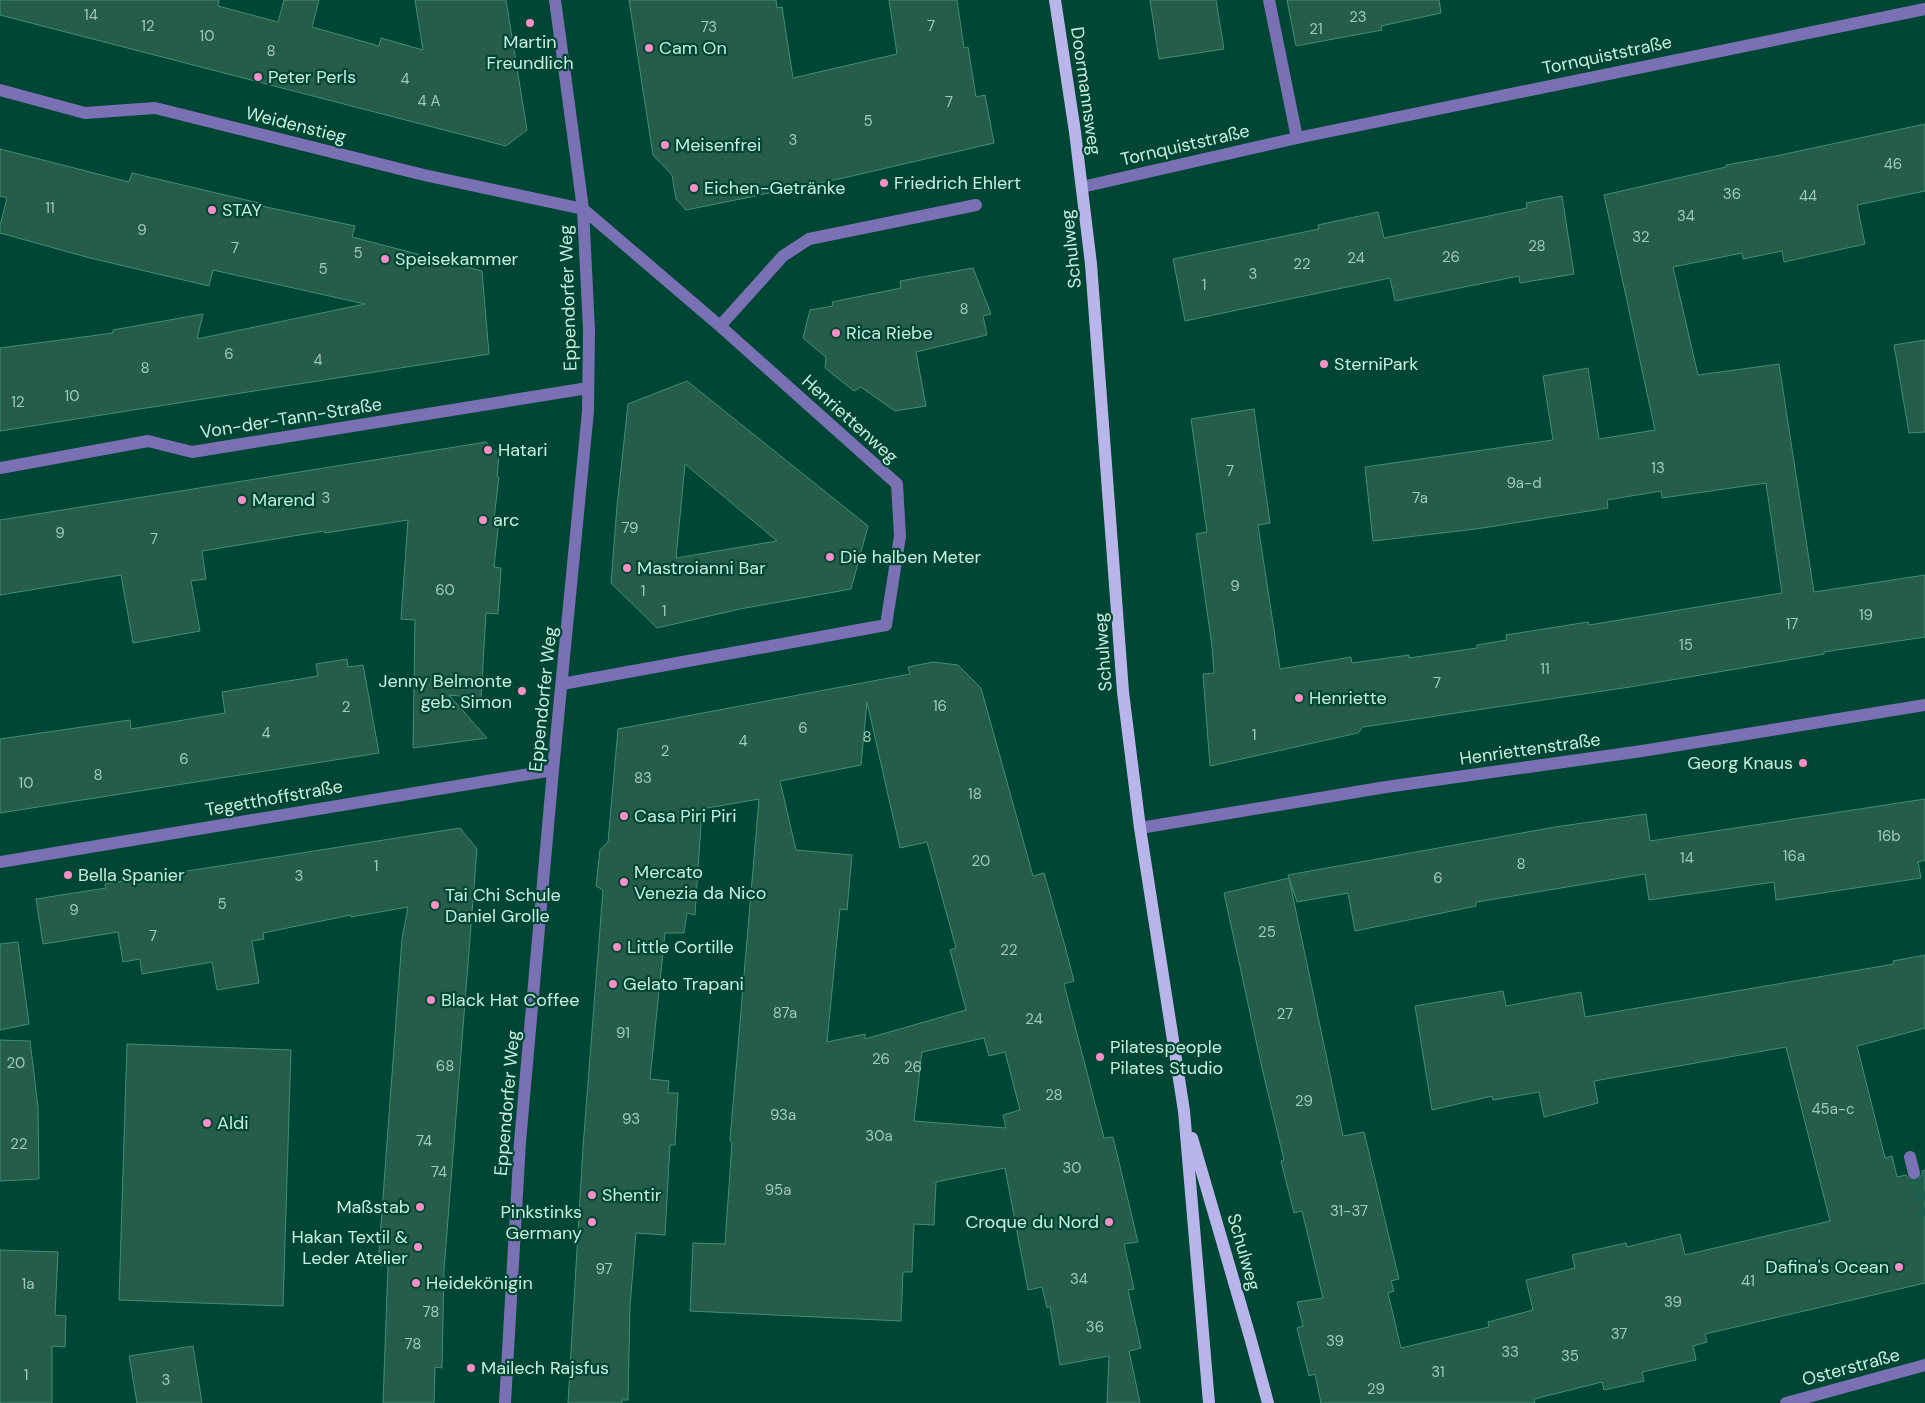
<svg xmlns="http://www.w3.org/2000/svg" width="1925" height="1403" viewBox="0 0 1925 1403" font-family="'DM Sans',sans-serif">
<style>
.building{fill:#255c4a;stroke:#419075;fill-rule:evenodd}
.lines{fill:none;stroke-linecap:round;stroke-linejoin:round}
.minor-tunnel{stroke:#1e5f4e;stroke-width:12;stroke-dasharray:12 6;stroke-linecap:butt}
.minor{stroke:#7a71b4;stroke-width:12}
.major{stroke:#b9b5eb;stroke-width:12}
.poi-dot{fill:#fa8fc7;stroke:#004634;stroke-width:2}
.labels{text-anchor:middle;dominant-baseline:central;stroke-width:4.5;stroke-linejoin:round;paint-order:stroke}
.number-label{font-size:15px;fill:#a0caba}
.poi-label{font-size:18px;fill:#c9eedf;stroke:#004634;text-anchor:start}
.street-label{font-size:18px;fill:#c9eedf;stroke:#004634}
</style>
<rect width="100%" height="100%" fill="#004634"/>
<!-- building -->
<path class="building" d="M0 0H219L218 6 278 22 284 0H319L312 27 379 46 381 38 423 50 415 0H506L527 130 506 146 0 15Z
M629 0H776L777 8 782 7 793 78 897 54 889 0H957L964 48 968 47 976 97 985 95 994 143 839 179 686 210 676 199 672 175 653 155Z
M1150 0H1216L1224 49 1159 59Z
M1287 0H1439L1441 13 1381 26 1382 30 1296 46Z
M1925 124V191L1857 205 1865 244 1784 262 1782 251 1743 259 1742 253 1673 267 1698 375 1779 364 1814 592 1925 575V637L1824 652V654L1630 687 1363 727 1358 733 1210 766 1203 674 1214 673 1212 646 1196 534 1207 532 1191 419 1254 409 1270 523 1258 525 1280 669 1351 657 1352 663 1409 655V658L1477 648V645L1507 640 1506 635 1588 622 1589 625 1782 593 1766 483 1662 498 1661 491 1607 500 1608 508 1476 529 1373 541 1365 467 1553 440 1543 376 1588 368 1599 439 1655 430 1604 195 1726 167V165L1776 156Z
M0 149 129 182 132 173 263 204 262 206 355 226 352 237 482 271 489 354 0 431V348L113 333V330L203 314 197 339 365 304 213 270 209 286 90 258 0 233V226L7 198 0 196Z
M1562 196 1574 274 1520 283 1519 276 1395 301 1390 278 1185 321 1173 259 1319 229 1318 225 1378 212 1384 238 1527 208 1526 203Z
M973 268 991 314 983 316 987 335 916 352 926 406 895 411 861 387 854 391 825 368 826 357 803 338 810 310 833 306 832 302 901 288 900 281Z
M1925 340V432L1909 433 1894 345Z
M687 381 868 526 851 589 740 609 657 628 611 583 617 506 628 404ZM685 464 777 541 676 558Z
M486 442 499 455 497 477H499L494 519 499 520 494 567 501 568 498 614 486 613 481 698 449 695 487 738 413 748 415 620 401 619 408 520 325 533 324 531 202 551 206 579 191 581 200 631 133 643 121 575 0 595V520Z
M347 659 348 667 363 665 379 753 0 813V739L130 720 131 729 225 713 222 692 318 676 316 664Z
M933 662 958 665 981 688 1033 876 1044 873 1065 946 1074 981 1064 984 1104 1138 1113 1137 1138 1242 1124 1244 1134 1289 1128 1290 1141 1348 1129 1351 1140 1403H1107L1109 1356 1060 1365 1050 1306 1047 1308 1042 1287 1028 1290 1005 1168 936 1182 934 1225 914 1224 912 1272H903L901 1321 690 1311 693 1243 725 1244 732 1143 730 1140 759 799 702 809 695 915 687 913 684 933H665L650 1079 669 1081 668 1093H678L675 1145H670L665 1235 636 1233 630 1306 628 1400H622V1403H568L583 1147 603 890 596 886 600 850 608 842 618 729 910 674 908 667ZM867 702 900 848 927 842 956 948 950 950 966 1010 865 1039V1034L827 1042 840 909 847 910 852 855 796 850 780 781 861 765ZM984 1038 989 1056 1005 1052 1020 1110 1003 1115 1006 1128 914 1121 922 1052Z
M1925 799V860L1918 862 1921 878 1776 900 1774 882 1649 900 1645 874 1489 900 1476 902V906L1355 931 1348 893 1297 902 1288 875 1555 827 1646 814 1650 841Z
M460 828 477 849 444 1270 442 1368 435 1367 434 1403H383L388 1266 378 1265 402 939 408 907 351 917V915L263 933 264 939 252 941 259 983 217 990 212 962 142 974 140 959 123 962 118 932 43 944 36 899 106 888 105 884Z
M1289 878 1343 1136 1364 1132 1399 1279 1391 1281 1394 1291 1388 1293 1401 1348 1489 1327 1488 1322 1533 1310 1526 1280 1575 1268 1572 1255 1626 1243 1627 1247 1680 1234 1685 1255 1830 1221 1786 1047 1594 1081 1598 1103 1544 1117 1539 1092 1493 1100 1492 1096 1432 1110 1415 1006 1503 991 1506 1006 1581 992 1585 1017 1894 964 1893 961 1925 955V1028L1857 1046 1885 1158 1892 1156 1897 1177 1906 1175 1911 1181H1916L1922 1176V1171L1925 1170V1283L1705 1334 1707 1342 1693 1346 1696 1360 1642 1372 1644 1381 1604 1390 1602 1382 1534 1399 1535 1403H1321L1315 1374 1309 1376 1297 1328 1303 1326 1297 1302 1323 1298 1302 1211 1294 1213 1281 1161 1284 1160 1262 1068 1224 893Z
M18 942 29 1024 0 1030V944Z
M0 1040 30 1041 38 1107 39 1179 0 1181Z
M127 1044 291 1050 283 1306 119 1300Z
M0 1250 58 1252 55 1315 66 1316 65 1347 52 1346V1403H0Z
M193 1346 202 1403H137L129 1356Z"/>
<g class="lines">
<!-- minor-tunnel -->
<path class="minor-tunnel" d="M1914 1173 1925 1216"/>
<!-- minor -->
<path class="minor" d="M1269 0 1297 138
M0 90 85 113 155 108 424 175 583 209 720 326 897 484 900 536 886 625 562 684
M1082 187 1297 138 1925 9
M720 326 783 256 809 239 976 205
M0 468 148 441 192 452 588 388
M1140 828 1386 787 1642 751 1925 705
M0 862 553 770
M1910 1157 1914 1173
M505 1403 520 1142 553 770 588 411 589 330 583 209 555 0
M1786 1403 1925 1365"/>
<!-- major -->
<path class="major" d="M1055 0 1075 132 1091 264 1123 692 1140 828 1184 1111 1209 1403
M1192 1138 1250 1337 1268 1403"/>
</g>
<!-- markers -->
<g class="poi-dot">
<circle cx="530" cy="23" r="5"/>
<circle cx="649" cy="48" r="5"/>
<circle cx="258" cy="77" r="5"/>
<circle cx="665" cy="145" r="5"/>
<circle cx="884" cy="183" r="5"/>
<circle cx="694" cy="188" r="5"/>
<circle cx="212" cy="210" r="5"/>
<circle cx="385" cy="259" r="5"/>
<circle cx="836" cy="333" r="5"/>
<circle cx="1324" cy="364" r="5"/>
<circle cx="488" cy="450" r="5"/>
<circle cx="242" cy="500" r="5"/>
<circle cx="483" cy="520" r="5"/>
<circle cx="830" cy="557" r="5"/>
<circle cx="627" cy="568" r="5"/>
<circle cx="522" cy="691" r="5"/>
<circle cx="1299" cy="698" r="5"/>
<circle cx="1803" cy="763" r="5"/>
<circle cx="624" cy="816" r="5"/>
<circle cx="68" cy="875" r="5"/>
<circle cx="624" cy="882" r="5"/>
<circle cx="435" cy="905" r="5"/>
<circle cx="617" cy="947" r="5"/>
<circle cx="613" cy="984" r="5"/>
<circle cx="431" cy="1000" r="5"/>
<circle cx="1100" cy="1057" r="5"/>
<circle cx="207" cy="1123" r="5"/>
<circle cx="592" cy="1195" r="5"/>
<circle cx="420" cy="1207" r="5"/>
<circle cx="592" cy="1222" r="5"/>
<circle cx="1109" cy="1222" r="5"/>
<circle cx="418" cy="1247" r="5"/>
<circle cx="1899" cy="1267" r="5"/>
<circle cx="416" cy="1283" r="5"/>
<circle cx="471" cy="1368" r="5"/>
</g>
<g class="labels">
<!-- number labels -->
<g class="number-label">
<text x="91" y="15">14</text>
<text x="1358" y="17">23</text>
<text x="148" y="26">12</text>
<text x="931" y="26">7</text>
<text x="709" y="27">73</text>
<text x="1316" y="29">21</text>
<text x="207" y="36">10</text>
<text x="271" y="51">8</text>
<text x="405" y="79">4</text>
<text x="429" y="101">4 A</text>
<text x="949" y="102">7</text>
<text x="868" y="121">5</text>
<text x="793" y="140">3</text>
<text x="1893" y="164">46</text>
<text x="1732" y="194">36</text>
<text x="1808" y="196">44</text>
<text x="50" y="208">11</text>
<text x="1686" y="216">34</text>
<text x="142" y="230">9</text>
<text x="1641" y="237">32</text>
<text x="1537" y="246">28</text>
<text x="235" y="248">7</text>
<text x="358" y="253">5</text>
<text x="1451" y="257">26</text>
<text x="1356" y="258">24</text>
<text x="1302" y="264">22</text>
<text x="323" y="269">5</text>
<text x="1253" y="274">3</text>
<text x="1204" y="285">1</text>
<text x="964" y="309">8</text>
<text x="229" y="354">6</text>
<text x="318" y="360">4</text>
<text x="145" y="368">8</text>
<text x="72" y="396">10</text>
<text x="18" y="402">12</text>
<text x="1658" y="468">13</text>
<text x="1230" y="471">7</text>
<text x="1524" y="483">9a-d</text>
<text x="326" y="498">3</text>
<text x="1420" y="498">7a</text>
<text x="630" y="528">79</text>
<text x="60" y="533">9</text>
<text x="154" y="539">7</text>
<text x="1235" y="586">9</text>
<text x="445" y="590">60</text>
<text x="643" y="591">1</text>
<text x="664" y="611">1</text>
<text x="1866" y="615">19</text>
<text x="1792" y="624">17</text>
<text x="1686" y="645">15</text>
<text x="1545" y="669">11</text>
<text x="1437" y="683">7</text>
<text x="940" y="706">16</text>
<text x="346" y="707">2</text>
<text x="803" y="728">6</text>
<text x="266" y="733">4</text>
<text x="1254" y="735">1</text>
<text x="867" y="737">8</text>
<text x="743" y="741">4</text>
<text x="665" y="751">2</text>
<text x="184" y="759">6</text>
<text x="98" y="775">8</text>
<text x="643" y="778">83</text>
<text x="26" y="783">10</text>
<text x="975" y="794">18</text>
<text x="1889" y="836">16b</text>
<text x="1794" y="856">16a</text>
<text x="1687" y="858">14</text>
<text x="981" y="861">20</text>
<text x="1521" y="864">8</text>
<text x="376" y="866">1</text>
<text x="299" y="876">3</text>
<text x="1438" y="878">6</text>
<text x="222" y="904">5</text>
<text x="74" y="910">9</text>
<text x="1267" y="932">25</text>
<text x="153" y="936">7</text>
<text x="1009" y="950">22</text>
<text x="785" y="1013">87a</text>
<text x="1285" y="1014">27</text>
<text x="1034" y="1019">24</text>
<text x="623" y="1033">91</text>
<text x="881" y="1059">26</text>
<text x="16" y="1063">20</text>
<text x="445" y="1066">68</text>
<text x="913" y="1067">26</text>
<text x="1054" y="1095">28</text>
<text x="1304" y="1101">29</text>
<text x="1833" y="1109">45a-c</text>
<text x="783" y="1115">93a</text>
<text x="631" y="1119">93</text>
<text x="879" y="1136">30a</text>
<text x="424" y="1141">74</text>
<text x="19" y="1144">22</text>
<text x="1072" y="1168">30</text>
<text x="439" y="1172">74</text>
<text x="778" y="1190">95a</text>
<text x="1349" y="1211">31-37</text>
<text x="604" y="1269">97</text>
<text x="1079" y="1279">34</text>
<text x="1748" y="1281">41</text>
<text x="28" y="1284">1a</text>
<text x="1673" y="1302">39</text>
<text x="431" y="1312">78</text>
<text x="1095" y="1327">36</text>
<text x="1619" y="1334">37</text>
<text x="1335" y="1341">39</text>
<text x="413" y="1344">78</text>
<text x="1510" y="1352">33</text>
<text x="1570" y="1356">35</text>
<text x="1438" y="1372">31</text>
<text x="26" y="1375">1</text>
<text x="166" y="1380">3</text>
<text x="1376" y="1389">29</text>
</g>
<!-- poi labels -->
<g class="poi-label">
<text x="530" y="42" text-anchor="middle">Martin<tspan x="530" dy="21">Freundlich</tspan></text>
<text x="659" y="48">Cam On</text>
<text x="268" y="77">Peter Perls</text>
<text x="675" y="145">Meisenfrei</text>
<text x="894" y="183">Friedrich Ehlert</text>
<text x="704" y="188">Eichen-Getränke</text>
<text x="222" y="210">STAY</text>
<text x="395" y="259">Speisekammer</text>
<text x="846" y="333">Rica Riebe</text>
<text x="1334" y="364">SterniPark</text>
<text x="498" y="450">Hatari</text>
<text x="252" y="500">Marend</text>
<text x="493" y="520">arc</text>
<text x="840" y="557">Die halben Meter</text>
<text x="637" y="568">Mastroianni Bar</text>
<text x="512" y="681" text-anchor="end">Jenny Belmonte<tspan x="512" dy="21">geb. Simon</tspan></text>
<text x="1309" y="698">Henriette</text>
<text x="1793" y="763" text-anchor="end">Georg Knaus</text>
<text x="634" y="816">Casa Piri Piri</text>
<text x="634" y="872">Mercato<tspan x="634" dy="21">Venezia da Nico</tspan></text>
<text x="78" y="875">Bella Spanier</text>
<text x="445" y="895">Tai Chi Schule<tspan x="445" dy="21">Daniel Grolle</tspan></text>
<text x="627" y="947">Little Cortille</text>
<text x="623" y="984">Gelato Trapani</text>
<text x="441" y="1000">Black Hat Coffee</text>
<text x="1110" y="1047">Pilatespeople<tspan x="1110" dy="21">Pilates Studio</tspan></text>
<text x="217" y="1123">Aldi</text>
<text x="602" y="1195">Shentir</text>
<text x="410" y="1207" text-anchor="end">Maßstab</text>
<text x="582" y="1212" text-anchor="end">Pinkstinks<tspan x="582" dy="21">Germany</tspan></text>
<text x="1099" y="1222" text-anchor="end">Croque du Nord</text>
<text x="408" y="1237" text-anchor="end">Hakan Textil &amp;<tspan x="408" dy="21">Leder Atelier</tspan></text>
<text x="1889" y="1267" text-anchor="end">Dafina's Ocean</text>
<text x="426" y="1283">Heidekönigin</text>
<text x="481" y="1368">Mailech Rajsfus</text>
</g>
<!-- street labels -->
<g class="street-label">
<text transform="translate(1607 55) rotate(-12)">Tornquiststraße</text>
<text transform="translate(1086 91) rotate(82)">Doormannsweg</text>
<text transform="translate(296 125) rotate(14)">Weidenstieg</text>
<text transform="translate(1185 145) rotate(-13)">Tornquiststraße</text>
<text transform="translate(1071 249) rotate(-96)">Schulweg</text>
<text transform="translate(568 298) rotate(-92)">Eppendorfer Weg</text>
<text transform="translate(291 418) rotate(-9)">Von-der-Tann-Straße</text>
<text transform="translate(850 419) rotate(42)">Henriettenweg</text>
<text transform="translate(1103 652) rotate(-94)">Schulweg</text>
<text transform="translate(543 699) rotate(-84)">Eppendorfer Weg</text>
<text transform="translate(1530 749) rotate(-8)">Henriettenstraße</text>
<text transform="translate(274 798) rotate(-10)">Tegetthoffstraße</text>
<text transform="translate(507 1103) rotate(-85)">Eppendorfer Weg</text>
<text transform="translate(1244 1252) rotate(74)">Schulweg</text>
<text transform="translate(1851 1367) rotate(-15)">Osterstraße</text>
</g>
</g>
</svg>
